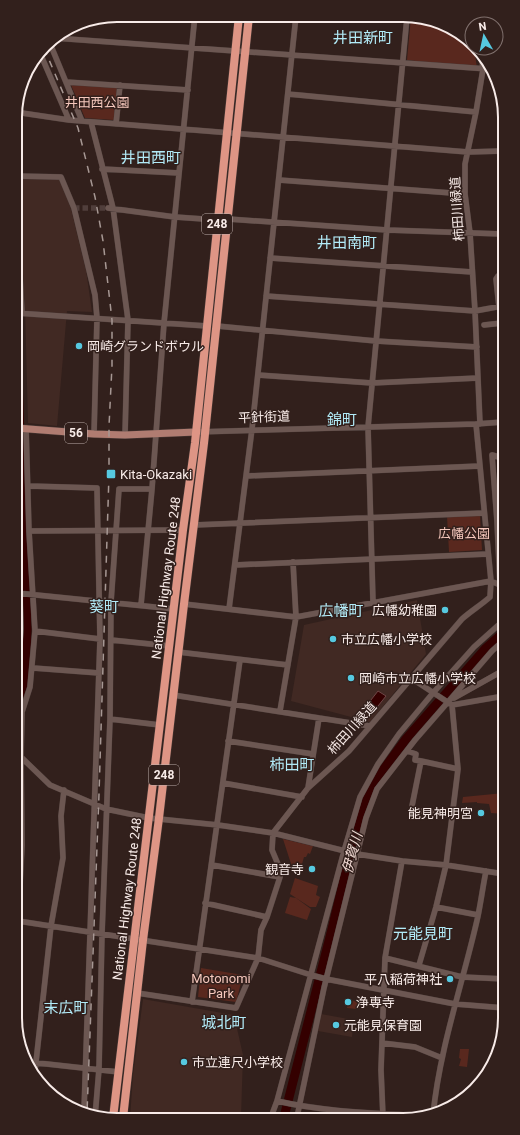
<svg xmlns="http://www.w3.org/2000/svg" width="520" height="1135" viewBox="0 0 520 1135" font-family="Roboto,'Noto Sans JP',sans-serif">
<style>
.built{fill:#412923}
.green{fill:#59281e}
.water{fill:#340000;stroke:#6f4646}
.lines{fill:none;stroke-linecap:round;stroke-linejoin:round}
.river{stroke:#340000;stroke-width:9}
.minor-tunnel{stroke:#503e3b;stroke-width:5.5;stroke-dasharray:5.5 3;stroke-linecap:butt}
.minor-casing{stroke:#4a3b38;stroke-width:6}
.major-casing{stroke:#4a3b38;stroke-width:8}
.highway-casing{stroke:#4a3b38;stroke-width:9}
.minor{stroke:#6c5752;stroke-width:5.5}
.major{stroke:#b07c71;stroke-width:7}
.highway{stroke:#de9585;stroke-width:8}
.rail{stroke:#a79894;stroke-width:1.5;stroke-dasharray:7 7;stroke-linecap:butt}
.poi-dot{fill:#56c9e0;stroke:#32201c;stroke-width:1.5}
.labels{text-anchor:middle;dominant-baseline:central;stroke-width:3;stroke-linejoin:round;paint-order:stroke}
.shield{fill:#32201c;stroke:#bdaeab;stroke-width:1}
.shield-label{font-size:12px;font-weight:bold;fill:#f8ebe8}
.park-label{font-size:13px;fill:#f5c7bc;stroke:#32201c}
.street-label{font-size:13px;fill:#f8ebe8;stroke:#32201c}
.poi-label{font-size:13px;fill:#f8ebe8;stroke:#32201c;text-anchor:start}
.water-label{font-size:14px;font-style:italic;fill:#f4dcd6;stroke:#32201c}
.quarter-label{font-size:15px;fill:#b2ebf8;stroke:#32201c}
.rim{fill:none;stroke:#f8ebe8;stroke-width:2}
</style>
<rect width="100%" height="100%" fill="#32201c"/>
<!-- built -->
<path class="built" d="M17 178 59 179 65 191 71 209 86 270 92 312 67 311 57 426 28 423 25 306Z
M417 600 426 654 370 722 291 701 304 625Z
M143 999 234 1015 243 1055 241 1117 130 1118 133 1075Z
M321 1014 354 1020 352 1037 318 1031Z"/>
<!-- green -->
<path class="green" d="M411 17H423L470 41 472 43V48H474L477 68 407 60Z
M71 85 117 87 114 120 85 118Z
M480 515 482 550 449 552 447 516Z
M504 793V814L491 813 489 804 477 803V802L462 803 463 797Z
M283 839 313 846 310 854 308 853 306 857H304L302 864 303 865 301 873 293 870Z
M295 878 318 886 316 895 320 897 316 907H310L290 894Z
M290 897 296 898 311 909 307 920 285 913Z
M201 968 243 975 236 1002 198 997Z
M348 1000 361 1002V1008L358 1007 357 1009 347 1008Z
M460 1049H469L467 1067 459 1066 461 1059 459 1058Z"/>
<!-- water -->
<path class="water" d="M378 691 386 696 374 711 367 705Z"/>
<g class="lines">
<!-- river -->
<path class="river" d="M16 324 27 629 25 680 17 701
M284 1117 332 929 359 818 367 796 378 777 406 739 486 648 503 633"/>
<!-- minor-tunnel -->
<path class="minor-tunnel" d="M74 208H108"/>
<defs>
<path id="minor" d="M361 17 407 20
M54 38 488 69
M49 41 82 121
M40 53 69 120
M66 82 188 90
M288 94 476 112
M15 112 69 120 468 152 502 151
M91 122 113 208 128 320 125 435
M116 124 120 85
M102 169 179 173
M15 176 61 177 74 208 95 295 97 318 94 434
M279 180 465 194
M16 199 22 313
M108 208 175 217 218 220
M228 219 387 230 502 234
M270 258 472 272
M266 296 475 311 502 306
M499 307 496 279 498 276H502
M16 313 207 326
M484 325 502 323
M217 326 376 341 477 347
M258 375 372 383 478 378
M480 424 475 311 470 233 465 194V164L476 112 483 69 482 60
M196 432 476 424 503 422
M247 476 480 466
M29 486 97 488 100 639 84 1111
M17 498 21 629 17 682
M497 521 492 455 503 458
M194 525 484 513
M29 531 183 530
M235 565 488 554
M17 593 174 609
M373 602 368 427 407 17
M184 604 296 617 491 581 500 585 497 521 503 520
M141 605 152 489 164 323 195 15
M229 609 252 429 296 16
M35 631 100 639
M111 640 170 646
M178 652 288 665
M33 668 99 673
M411 678 452 705 504 696
M173 695 370 726
M454 698 504 670
M280 711 296 617 293 562
M110 719 160 725
M228 741 313 754
M407 751 416 754 415 760 421 761
M18 757H21L50 785 106 809 149 818 218 825 273 833 357 854 402 861 446 865 504 874
M223 783 302 797
M308 788 319 718
M451 815 414 810 412 806 421 761 458 769
M212 865 280 877
M205 903 267 917
M436 907 478 915
M18 921 258 958 311 975 326 979 455 1004 505 1008
M18 924 22 845 21 757 22 712 30 687 35 631 29 531 26 428
M385 958 462 977 505 979
M419 965 436 907 446 865 458 769 452 705
M137 993 236 1008 258 958 261 930 267 917 280 877V869L272 850 273 833 308 788 349 751 462 619C471 611 481 605 490 597L491 581 476 424
M192 1002 240 660
M382 1043 415 1047 442 1058
M29 1062 119 1072
M35 1071 51 926 63 858 61 816 64 790
M277 1101C325 1112 375 1113 424 1116
M433 1115C440 1046 463 983 478 916 481 901 483 886 486 871
M95 1117 99 1069 102 934 110 719 111 602 119 489H152
M271 1117 277 1101 344 851 360 797 378 764 399 734 433 693 474 647 503 621
M297 1117 324 988 366 818 377 789 415 740 448 702 492 651 503 641
M383 1117 381 1070 385 958 402 861"/>
<path id="major" d="M16 428 94 434 125 435 196 432"/>
<path id="highway" d="M113 1118 183 530 195 443 239 16
M123 1118 143 940 159 818 184 604 204 443 249 16"/>
</defs>
<!-- minor casing -->
<use href="#minor" class="minor-casing"/>
<!-- major casing -->
<use href="#major" class="major-casing"/>
<!-- highway casing -->
<use href="#highway" class="highway-casing"/>
<!-- minor -->
<use href="#minor" class="minor"/>
<!-- major -->
<use href="#major" class="major"/>
<!-- highway -->
<use href="#highway" class="highway"/>
<!-- rail -->
<path class="rail" d="M44 48 78 128 95 197 103 241 112 320V366L109 426V474L99 794 87 1113"/>
</g>
<!-- markers -->
<g class="poi-dot">
<circle cx="79" cy="346" r="4"/>
<rect x="106" y="469" width="10" height="10" rx="2"/>
<circle cx="445" cy="610" r="4"/>
<circle cx="333" cy="639" r="4"/>
<circle cx="351" cy="678" r="4"/>
<circle cx="481" cy="813" r="4"/>
<circle cx="312" cy="869" r="4"/>
<circle cx="450" cy="979" r="4"/>
<circle cx="348" cy="1002" r="4"/>
<circle cx="336" cy="1025" r="4"/>
<circle cx="184" cy="1062" r="4"/>
</g>
<g class="labels">
<!-- shield labels -->
<g class="shield">
<rect x="202" y="214" width="30" height="20" rx="3"/>
<rect x="65" y="423" width="22" height="20" rx="3"/>
<rect x="149" y="765" width="30" height="20" rx="3"/>
</g>
<g class="shield-label">
<text x="217" y="224">248</text>
<text x="76" y="433">56</text>
<text x="164" y="775">248</text>
</g>
<!-- park labels -->
<g class="park-label">
<text x="97" y="102">井田西公園</text>
<text x="464" y="533">広幡公園</text>
<text x="221" y="978">Motonomi<tspan x="221" dy="15">Park</tspan></text>
</g>
<!-- street labels -->
<g class="street-label">
<text transform="translate(457 209) rotate(-94)">柿田川緑道</text>
<text transform="translate(264 417) rotate(-2)">平針街道</text>
<text transform="translate(166 578) rotate(-83)">National Highway Route 248</text>
<text transform="translate(352 728) rotate(-48)">柿田川緑道</text>
<text transform="translate(127 899) rotate(-83)">National Highway Route 248</text>
</g>
<!-- poi labels -->
<g class="poi-label">
<text x="87" y="346">岡崎グランドボウル</text>
<text x="120" y="474">Kita-Okazaki</text>
<text x="437" y="610" text-anchor="end">広幡幼稚園</text>
<text x="341" y="639">市立広幡小学校</text>
<text x="359" y="678">岡崎市立広幡小学校</text>
<text x="473" y="813" text-anchor="end">能見神明宮</text>
<text x="304" y="869" text-anchor="end">観音寺</text>
<text x="442" y="979" text-anchor="end">平八稲荷神社</text>
<text x="356" y="1002">浄専寺</text>
<text x="344" y="1025">元能見保育園</text>
<text x="192" y="1062">市立連尺小学校</text>
</g>
<!-- water labels -->
<g class="water-label">
<text transform="translate(352 853) rotate(-75)">伊賀川</text>
</g>
<!-- quarter labels -->
<g class="quarter-label">
<text x="363" y="38">井田新町</text>
<text x="151" y="158">井田西町</text>
<text x="347" y="243">井田南町</text>
<text x="342" y="420">錦町</text>
<text x="104" y="607">葵町</text>
<text x="341" y="611">広幡町</text>
<text x="292" y="765">柿田町</text>
<text x="423" y="934">元能見町</text>
<text x="66" y="1008">末広町</text>
<text x="224" y="1023">城北町</text>
</g>
</g>
<!-- crop -->
<path d="M0 0H520V1135H0ZM117 22H403A95 95 0 0 1 498 117V1018A95 95 0 0 1 403 1113H117A95 95 0 0 1 22 1018V117A95 95 0 0 1 117 22Z" fill="#32201c" fill-rule="evenodd"/>
<path class="rim" d="M117 22H403A95 95 0 0 1 498 117V1018A95 95 0 0 1 403 1113H117A95 95 0 0 1 22 1018V117A95 95 0 0 1 117 22Z"/>
<!-- north arrow -->
<g transform="translate(484 36) rotate(351)"><circle r="19" fill="#32201c" stroke="#81716e"/>
<path d="M0-3L7 15L0 10L-7 15Z" fill="#56c9e0"/>
<text y="-6" font-size="11" font-weight="bold" text-anchor="middle" fill="#f8ebe8">N</text>
</g>
</svg>
